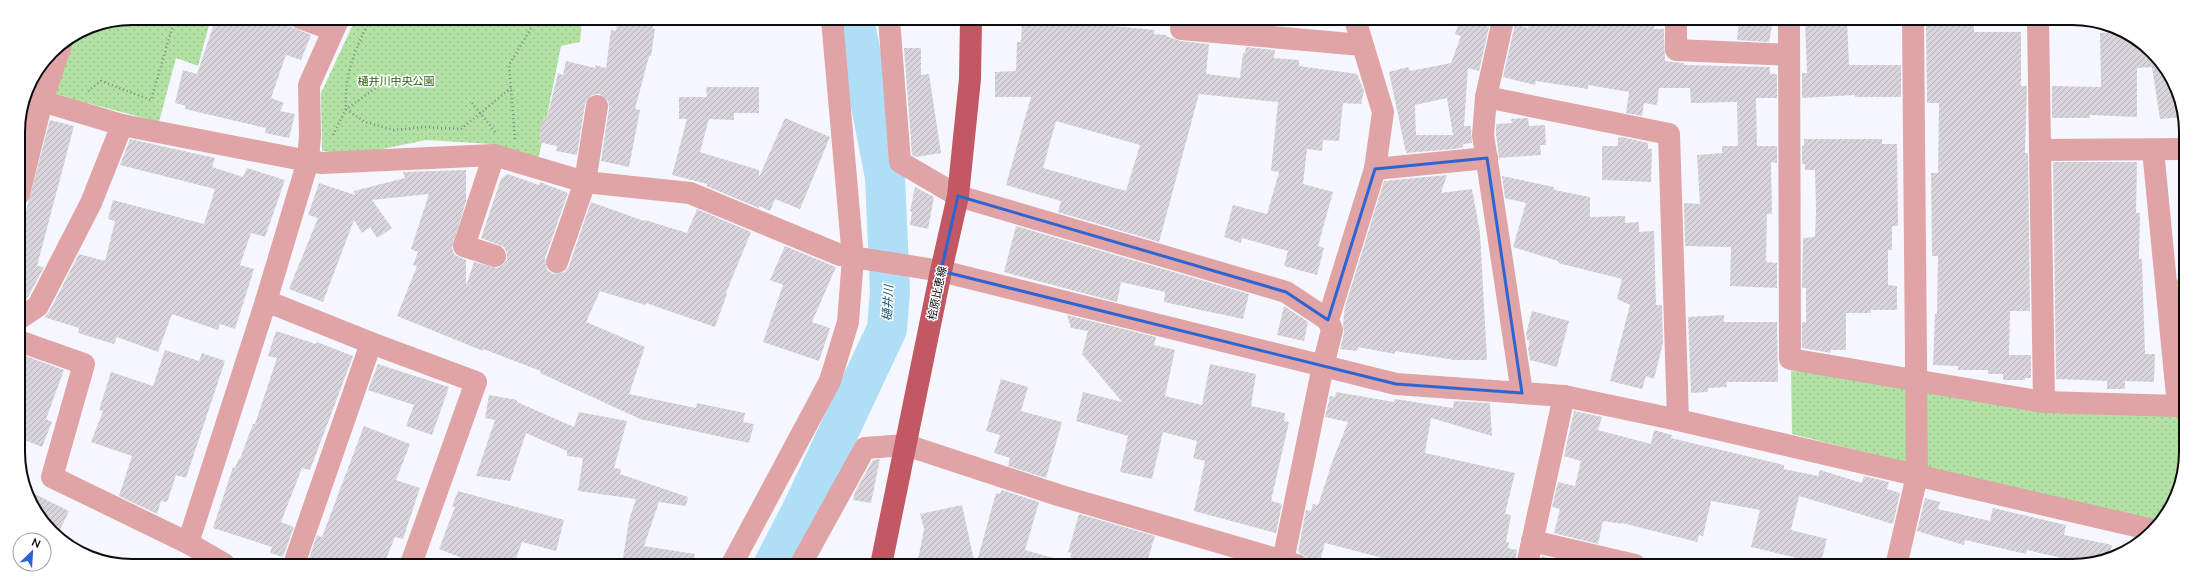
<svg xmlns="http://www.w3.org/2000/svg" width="2204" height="584" font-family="Mulish,'Noto Sans JP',sans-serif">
<defs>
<pattern id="park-dots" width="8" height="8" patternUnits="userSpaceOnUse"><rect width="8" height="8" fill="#b2e2a3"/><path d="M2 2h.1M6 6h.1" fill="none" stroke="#98c18b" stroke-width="1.8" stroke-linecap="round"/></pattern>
<pattern id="building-hatch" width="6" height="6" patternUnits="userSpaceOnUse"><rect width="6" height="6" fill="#d7d4db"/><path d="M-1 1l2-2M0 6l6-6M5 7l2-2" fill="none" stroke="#b7b5bb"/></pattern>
</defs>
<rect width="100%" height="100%" fill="#f6f7fe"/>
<!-- park -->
<g fill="url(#park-dots)">
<polygon points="132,18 211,18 198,66 176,58 159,122 76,100 45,90 61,45 88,27"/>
<polygon points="356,18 582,19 580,42 561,46 538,161 492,144 426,140 354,155 322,151 321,93"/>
<polygon points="2184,279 2184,394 2171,280"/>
<path d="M1791,371l44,2 349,41c0,46 5,73 -26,111l-366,-91z"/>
</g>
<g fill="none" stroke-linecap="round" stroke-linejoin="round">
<!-- river -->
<g stroke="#afdef7" stroke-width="40">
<polyline points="18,136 40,68"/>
<polyline points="774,564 802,510 887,329 890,291 885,177 854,19"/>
</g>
</g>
<!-- building -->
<g fill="url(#building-hatch)" fill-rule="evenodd">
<polygon points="216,18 271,18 311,35 301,60 286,55 271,98 284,103 280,111 295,114 289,138 265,133 266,128 185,109 186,106 175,103 183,70 197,74"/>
<polygon points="628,19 653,19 653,29 655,29 651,56 649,56 635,109 640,110 629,167 601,161 609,108 608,101 599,94 592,95 585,104 577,155 556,151 557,146 538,142 543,117 547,118 558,73 563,75 566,61 595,68 595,65 606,68 611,30 616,31 617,24 628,25"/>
<path d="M1022,19h91v7l42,4 -1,4 12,1v1l14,5 29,3 -3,30 34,4 3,-25h2l1,-6 29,3 -1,8 25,2v6l58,8 7,17 -3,13 -18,-1 -4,38 -16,-1 -1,11 -15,-2 -4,35 30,8 -15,54 6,2 -7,27 -33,-9 4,-15 -46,-13 -1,5 -17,-6 9,-32 34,9 12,-42 -8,-1 7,-69 -79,-8 -40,148 -101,-30 3,-11 -55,-16 25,-88h-36v-25l21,-1 1,-29h4zM1056,121l84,24 -14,46 -83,-23z"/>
<polygon points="1249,19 1278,19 1278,25 1249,22"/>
<path d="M1460,20h6l23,7 -10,44 -11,-3 -4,58h7l1,17 -9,1v3l-8,2 -49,4 -17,-81 19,-5 2,4 41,-8 10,-27 -6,-2zM1447,98l6,37h-37l-1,-30z"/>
<polygon points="1531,20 1615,20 1615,25 1654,24 1654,29 1664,29 1665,61 1684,63 1684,65 1770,67 1770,74 1777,74 1777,98 1756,98 1757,146 1777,146 1777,163 1771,162 1772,214 1767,214 1766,260 1767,262 1777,263 1777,288 1730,286 1731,247 1685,246 1684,203 1700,204 1697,155 1722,153 1722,146 1738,146 1737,102 1691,103 1690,88 1659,88 1657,105 1644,103 1642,116 1626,113 1629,92 1588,85 1588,89 1536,81 1535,85 1503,77 1515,24 1528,28"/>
<polygon points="1739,20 1773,20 1769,42 1737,40"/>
<polygon points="1847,20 1849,65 1901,65 1901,97 1855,97 1855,95 1802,98 1802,73 1807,73 1805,21"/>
<polygon points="1974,22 1974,32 2021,32 2021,86 2027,86 2025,153 2028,153 2030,311 2010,311 2009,355 2031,355 2031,378 2025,378 2025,380 2003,380 2003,374 1988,374 1988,370 1958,370 1958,366 1933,365 1935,314 1937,314 1938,256 1932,256 1931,173 1938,173 1939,103 1927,103 1926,23"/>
<polygon points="2117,32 2153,52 2184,110 2184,117 2160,119 2152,67 2137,68 2137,117 2090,115 2090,118 2052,118 2052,86 2101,87 2100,33"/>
<polygon points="904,48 921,48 921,75 929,74 941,153 916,157 912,155"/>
<polygon points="706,87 759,87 759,113 734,113 734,120 709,119 700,152 759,170 759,177 785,118 830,137 800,209 775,199 770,211 759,206 759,208 706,186 707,184 672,175 687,119 679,119 679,97 707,97"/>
<polygon points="1528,118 1529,126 1545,125 1546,145 1540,145 1541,155 1499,158 1496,135 1496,124 1512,123 1511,119"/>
<polygon points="50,120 74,126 37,266 44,267 28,297 19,304 19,237"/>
<polygon points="1622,137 1648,143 1648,149 1652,149 1651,182 1602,180 1602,146 1618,146 1618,138"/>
<polygon points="130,139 215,158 212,167 243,177 247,168 285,180 265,237 251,233 240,265 254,269 235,329 220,324 218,330 172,314 158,352 117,337 114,344 78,333 79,328 44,317 49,312 79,254 105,261 115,221 108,219 113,200 204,224 215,189 120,165"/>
<polygon points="1804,139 1882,139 1882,144 1897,144 1898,226 1892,226 1892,250 1888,250 1888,285 1897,286 1897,310 1871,310 1871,313 1846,313 1846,350 1831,350 1831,353 1802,348 1802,322 1806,322 1806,288 1802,288 1803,238 1815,237 1816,212 1815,170 1805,170 1805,164 1802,164 1802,146 1804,146"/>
<polygon points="2053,162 2137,162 2136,213 2140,213 2139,259 2142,259 2145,354 2155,354 2154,382 2125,381 2125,389 2107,389 2107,381 2056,379"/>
<polygon points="466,170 466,201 452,248 455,255 466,260 466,286 474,262 497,268 503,265 507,260 507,253 504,247 481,238 501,179 507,174 539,185 540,182 568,193 545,258 547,270 553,274 565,272 569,266 591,202 644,221 645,220 687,233 697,209 751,232 726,293 727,294 715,327 646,303 645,305 600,291 586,322 645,347 629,394 696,408 697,403 745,413 743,422 754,424 749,443 640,419 540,373 541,371 483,349 483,351 397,316 417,266 413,265 418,252 411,249 429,194 372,200 392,228 377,238 370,227 362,233 354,220 323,302 289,289 318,218 308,215 319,183 355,195 354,191 405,178 403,172"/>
<polygon points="1447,175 1441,193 1472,189 1480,233 1487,360 1455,360 1395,351 1395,354 1358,347 1357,351 1340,349 1344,333 1343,323 1345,307 1384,181"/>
<polygon points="1502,176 1554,187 1554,190 1590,197 1590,217 1625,216 1625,223 1639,222 1639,232 1654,231 1656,305 1662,305 1663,343 1654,379 1646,376 1642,389 1610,381 1630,305 1617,299 1622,279 1558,263 1558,261 1513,247 1526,203 1505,198"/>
<polygon points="915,187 934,197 928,229 910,225 912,212 910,211"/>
<polygon points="1016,226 1249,294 1243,319 1164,302 1165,292 1121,282 1117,302 1004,272"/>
<polygon points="785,246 836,267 812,322 830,328 819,361 763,342 783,285 770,280"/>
<polygon points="1284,306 1308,322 1304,341 1277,335"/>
<polygon points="1532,311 1569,321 1557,367 1530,360 1528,348 1530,341 1527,340 1526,334"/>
<polygon points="1067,315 1156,337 1154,345 1175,350 1165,396 1202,405 1210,364 1256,374 1251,406 1285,413 1284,421 1289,422 1271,501 1282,504 1276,533 1194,511 1205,461 1193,458 1197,441 1163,432 1152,479 1120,472 1128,436 1076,421 1083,392 1122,402 1082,354 1088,331 1071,328"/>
<polygon points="1724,315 1724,322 1777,322 1778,382 1726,382 1727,387 1708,388 1708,392 1691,393 1688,317"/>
<polygon points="276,331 316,344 317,342 353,356 310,470 302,468 281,522 294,527 283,557 270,553 272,547 213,528 233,467 235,468 239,458 240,459 253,424 255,424 277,358 268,356"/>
<polygon points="165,350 199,361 202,353 225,361 186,478 176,475 167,502 161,501 157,514 119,496 132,456 91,442 103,411 99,410 111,372 153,386"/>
<polygon points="20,354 64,370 46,419 52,422 42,447 27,441 20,441"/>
<polygon points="378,364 449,387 432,435 406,426 414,405 368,390"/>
<polygon points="1001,379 1028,387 1021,411 1062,422 1046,478 1008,466 1010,458 994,453 1000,435 986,431"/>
<polygon points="1336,392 1394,402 1395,399 1453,408 1454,401 1490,403 1492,436 1431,418 1425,453 1515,473 1505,514 1511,515 1506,542 1509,542 1508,548 1517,550 1515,565 1393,565 1394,561 1325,543 1319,565 1309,565 1306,557 1298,552 1306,510 1311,511 1313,504 1318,505 1333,460 1348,422 1325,417 1330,396 1335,397"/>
<polygon points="489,395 517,400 517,402 574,427 579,412 627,421 614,468 621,469 620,474 688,497 686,506 659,502 644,546 695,554 694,564 622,564 629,520 636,499 578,491 583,458 567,456 567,451 526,433 510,481 476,476 495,420 485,418"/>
<polygon points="1574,411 1602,417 1598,430 1651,444 1654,430 1672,435 1671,438 1784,465 1784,469 1818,476 1820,470 1862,483 1864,476 1889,482 1887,489 1900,493 1893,524 1799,496 1791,530 1827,539 1820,566 1800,565 1801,559 1751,547 1760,510 1711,501 1703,536 1699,535 1697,542 1622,523 1622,524 1603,521 1598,544 1554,533 1560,509 1552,507 1558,482 1575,486 1581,461 1564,456"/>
<polygon points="364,426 410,444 396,480 420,488 403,539 395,537 384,564 307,564 317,535 322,537"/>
<polygon points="880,459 871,503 853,500 855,492 873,460"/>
<polygon points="1002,490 1039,502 1025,550 1057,559 1057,565 976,565 996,493 1000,494"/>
<polygon points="29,491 69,511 57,536 52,533"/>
<polygon points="458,491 564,520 556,551 522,542 514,564 477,564 439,549 455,507 452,506"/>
<polygon points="1925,498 1940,502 1938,509 1990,521 1993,508 2066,525 2064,535 2112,545 2109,559 2079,566 2065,566 2066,559 2027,550 2026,554 1965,540 1964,545 1917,531"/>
<polygon points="962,505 975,565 917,565 924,529 920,514"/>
<polygon points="1079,514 1155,536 1146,565 1073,565 1075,559 1070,557 1072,553 1068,552"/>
<polygon points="1542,556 1572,563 1572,565 1540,565"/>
</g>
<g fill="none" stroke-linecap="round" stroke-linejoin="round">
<!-- path -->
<g stroke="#86878c" stroke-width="2.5" stroke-dasharray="1 3" stroke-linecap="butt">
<path d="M371,18c-16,31 -27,56 -25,91l19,13 29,8 30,-3 37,2 50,-41"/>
<polyline points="88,91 101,81 151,100 175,18"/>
<polyline points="472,103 496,133"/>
<polyline points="333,135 346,109 379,86 395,78"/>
<polyline points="515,139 509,65 537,18"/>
</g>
<!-- minor -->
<g stroke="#e0a3a6" stroke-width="22">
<polyline points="300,18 333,30"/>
<polyline points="889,19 900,162 958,196 1286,292 1328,320"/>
<polyline points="1182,19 1181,29 1362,45"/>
<polyline points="1503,20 1486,97 1483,135 1522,393"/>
<polyline points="1676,20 1676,50 1789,55"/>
<polyline points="1789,20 1790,359 2044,402 2178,406 2184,409"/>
<polyline points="2038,20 2044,402"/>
<polyline points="25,96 122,125 308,161 322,163 494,155 585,182 690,193 840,255 941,271 1396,384 1564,396"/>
<polyline points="1486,97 1669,134 1678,420 1564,396 1527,565"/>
<polyline points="2040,150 2184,149"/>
<polyline points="2153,150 2178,406"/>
<polyline points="494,155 464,246 495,256"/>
<polyline points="1375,169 1487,158"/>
<polyline points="19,194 42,101 61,45"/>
<polyline points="557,262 585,182 597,106"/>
<polyline points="19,319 38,306 91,203 122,125"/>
<polyline points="19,341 84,364 52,477 188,543"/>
<polyline points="371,343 476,382 411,564"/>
<polyline points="1678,420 2153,530"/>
<polyline points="1532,541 1635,565"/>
<polyline points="1283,561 1323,366 1332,330 1328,320 1375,169 1383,112 1355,19"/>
<polyline points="224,564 188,543 266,301"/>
<polyline points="294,564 371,343 266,301 308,161 310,135 309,85 339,18"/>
<polyline points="732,564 830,381 848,322 853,258 832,19"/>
<polyline points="801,564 865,448 906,445 1058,495 1297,565"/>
<polyline points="1896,566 1917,476 1913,20"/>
</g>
<!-- major -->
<polyline stroke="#c25864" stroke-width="22" points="881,565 941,271 958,196 970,79 971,19"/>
</g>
<!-- marked area -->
<path fill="none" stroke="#2c65d3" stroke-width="3" stroke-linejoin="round" d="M1487,158l35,235 -126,-9 -455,-113 17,-75 328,96 42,28 47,-151z"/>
<g text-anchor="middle" stroke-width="3" stroke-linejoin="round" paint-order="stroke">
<!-- park labels -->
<g font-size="11" fill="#235e04" stroke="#fff">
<text x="396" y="85">樋井川中央公園</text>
</g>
<!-- street labels -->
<g font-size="11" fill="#0b0c0e" stroke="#fff">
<text transform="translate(937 293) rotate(-78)" y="4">桧原比恵線</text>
</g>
<!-- water labels -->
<g font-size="12" font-style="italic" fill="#145772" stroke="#fff">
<text transform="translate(888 303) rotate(-87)" y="4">樋井川</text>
</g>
</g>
<!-- crop -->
<path d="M0 0H2204V584H0ZM132 25H2072A107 107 0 0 1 2179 132V452A107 107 0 0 1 2072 559H132A107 107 0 0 1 25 452V132A107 107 0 0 1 132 25Z" fill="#fff" fill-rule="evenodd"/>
<path fill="none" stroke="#0b0c0e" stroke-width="2" d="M132 25H2072A107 107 0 0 1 2179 132V452A107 107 0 0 1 2072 559H132A107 107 0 0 1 25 452V132A107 107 0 0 1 132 25Z"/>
<!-- north arrow -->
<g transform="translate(32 552) rotate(25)"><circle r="19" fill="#ffffff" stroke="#9d9e9f"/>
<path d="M0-3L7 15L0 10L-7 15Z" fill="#2c65d3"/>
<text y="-6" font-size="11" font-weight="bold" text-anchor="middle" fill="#0b0c0e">N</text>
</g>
</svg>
